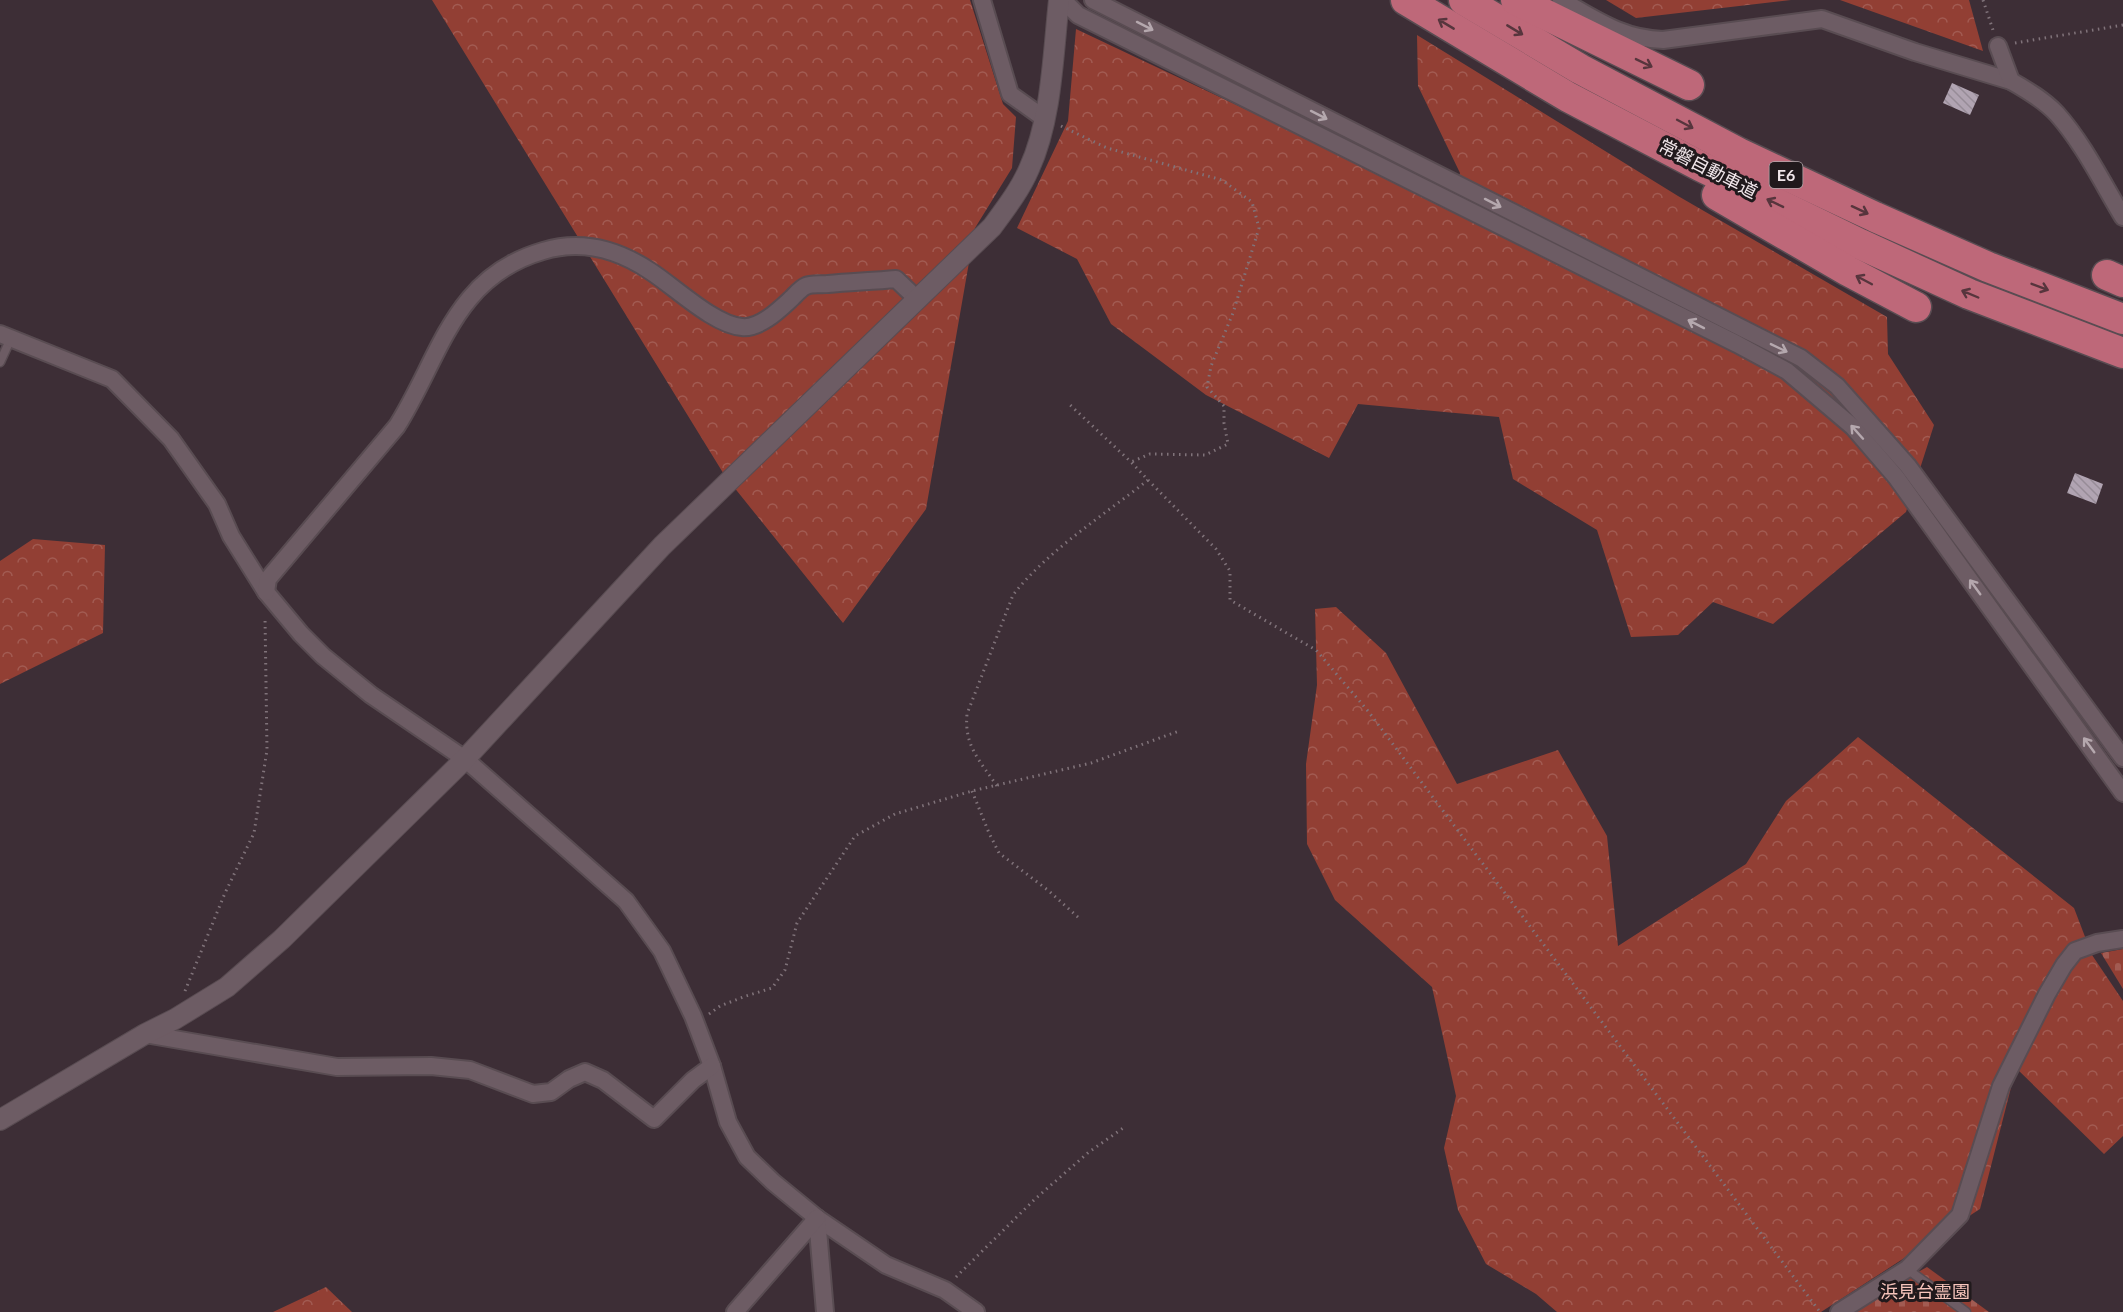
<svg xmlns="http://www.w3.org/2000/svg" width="2123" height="1312" font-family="Lato,'Noto Sans JP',sans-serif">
<defs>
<pattern id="forest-crowns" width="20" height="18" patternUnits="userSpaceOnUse" patternTransform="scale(1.5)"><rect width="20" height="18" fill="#923f34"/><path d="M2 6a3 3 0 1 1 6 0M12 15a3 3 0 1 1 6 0" fill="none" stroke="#a25b52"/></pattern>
<pattern id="cemetery-stones" width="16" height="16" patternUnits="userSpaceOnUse" patternTransform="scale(1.5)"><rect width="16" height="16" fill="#923f34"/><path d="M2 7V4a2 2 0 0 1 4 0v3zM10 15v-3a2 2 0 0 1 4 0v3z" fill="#a25b52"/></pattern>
<pattern id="building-back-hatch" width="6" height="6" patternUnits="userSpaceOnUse" patternTransform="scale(1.5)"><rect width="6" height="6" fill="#b1a4b2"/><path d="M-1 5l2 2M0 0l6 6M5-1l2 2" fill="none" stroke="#978c97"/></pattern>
</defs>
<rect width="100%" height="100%" fill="#3d2e36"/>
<!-- forest -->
<g fill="url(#forest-crowns)">
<polygon points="432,0 970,0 1003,104 1016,117 1012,168 975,228 926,509 843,623 725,476"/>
<polygon points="1606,0 1791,0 1636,18"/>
<polygon points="1840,0 1969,0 1983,51"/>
<polygon points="1076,29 1450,206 1460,173 1418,86 1417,35 1678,196 1887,317 1888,354 1934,425 1906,512 1773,624 1713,602 1678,635 1631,637 1597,530 1513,479 1499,417 1358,404 1329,458 1206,395 1111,324 1077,259 1017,228 1068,121"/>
<polygon points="33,539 105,545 103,633 0,684 0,561"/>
<polygon points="1336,607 1386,653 1457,784 1558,750 1607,836 1618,946 1746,864 1786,801 1858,737 2074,908 2092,955 2123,1001 2123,1136 2104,1154 2016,1068 1980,1209 1821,1312 1557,1312 1536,1294 1486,1264 1458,1210 1444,1148 1456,1096 1432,987 1335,900 1307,844 1306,764 1317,685 1315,609"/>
<polygon points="326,1287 352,1312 273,1312"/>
</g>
<!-- cemetery -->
<g fill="url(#cemetery-stones)">
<polygon points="2123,949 2123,989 2101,953"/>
<polygon points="1927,1267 1989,1312 1847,1312"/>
</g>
<!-- building -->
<g fill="url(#building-back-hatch)">
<polygon points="1952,83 1979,95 1970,115 1943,103"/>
<polygon points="2075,473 2103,484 2096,504 2067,493"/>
</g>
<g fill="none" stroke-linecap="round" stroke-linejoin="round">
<defs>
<g id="service">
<polyline points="0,362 11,338"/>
<polyline points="1907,1269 1966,1312"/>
</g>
<g id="minor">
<polyline points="982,0 1010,94 1045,119"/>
<polyline points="1063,0 1078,15 1737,344 1787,371 1853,427 1896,477 2123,793"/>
<polyline points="1093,0 1801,358 1837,386 1908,466 2123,758"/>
<path d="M1561,0c34,19 61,39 102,40l159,-21 93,33 96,29"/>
<path d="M1998,46l13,35c16,9 33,19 46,33 26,29 46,70 66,103"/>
<polyline points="0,334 112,379 171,439 217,504 231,536 266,592 301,634 323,656 371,695 465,759 626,901 662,951 693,1016 712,1066 728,1122 747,1157 773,1182 817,1218 886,1265 945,1290 976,1312"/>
<path d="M266,592l2,-13 129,-153c44,-70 56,-149 146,-175 39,-12 74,-2 107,20 25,16 64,54 92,56 18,2 38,-18 50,-29 4,-4 9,-10 14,-12 6,-3 16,-1 22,-2 23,-2 46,-3 68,-5l20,19"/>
<polyline points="145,1034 337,1067 431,1066 470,1070 533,1094 551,1092 569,1079 585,1072 603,1080 654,1119 693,1080 712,1066"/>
<polyline points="817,1218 825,1312"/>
<polyline points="735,1312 817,1218"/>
<polyline points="1839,1312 1907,1269 1960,1215 2001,1086 2047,994 2064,965 2075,951 2097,943 2123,939"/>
</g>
<path id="tertiary" d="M0,1120l145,-86 30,-15 52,-32 55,-48 183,-180 197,-213 330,-319c14,-19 28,-37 37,-58 23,-50 24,-115 30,-169"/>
<g id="motorway">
<polyline points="1406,0 1568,97 1700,166 1860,244 1969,294 2123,353"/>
<polyline points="1464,0 1580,69 1739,153 1875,217 1988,267 2123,319"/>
<polyline points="1516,0 1689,85"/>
<polyline points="1717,195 1848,271 1916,307"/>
<polyline points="2107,275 2123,282"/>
</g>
</defs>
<!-- service casing -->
<use href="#service" stroke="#594c52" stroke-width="11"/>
<!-- minor casing -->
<use href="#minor" stroke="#594c52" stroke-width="20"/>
<!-- tertiary casing -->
<use href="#tertiary" stroke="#594c52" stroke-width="22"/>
<!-- motorway casing -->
<use href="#motorway" stroke="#594c52" stroke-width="33"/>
<!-- path -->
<g stroke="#80737a" stroke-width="3" stroke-dasharray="1.5 4.5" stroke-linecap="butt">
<polyline points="1983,0 1993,30"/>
<polyline points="2015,43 2123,25"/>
<polyline points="1061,126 1107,148 1222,180 1252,202 1259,228 1233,313 1211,366 1207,387 1224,406 1224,423 1228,444 1205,455 1150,454 1131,462"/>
<polyline points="1148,480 1216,549 1230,571 1230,600 1316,650 1368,711 1820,1312"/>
<path d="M997,786c-17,-25 -33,-40 -30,-72l46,-119c34,-44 91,-80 135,-115l-17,-18 -63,-59"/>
<polyline points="972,791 989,833 999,853 1049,891 1080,919"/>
<polyline points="185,991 225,893 254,833 267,750 265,617"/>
<polyline points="709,1014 720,1006 746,996 772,988 785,970 797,923 855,836 895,814 972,791 1091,763 1179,731"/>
<polyline points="956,1277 1035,1199 1089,1152 1126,1126"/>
</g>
<!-- service -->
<use href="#service" stroke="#6d5c64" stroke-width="8"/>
<!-- minor -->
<use href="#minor" stroke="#6d5c64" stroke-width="16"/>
<!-- tertiary -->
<use href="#tertiary" stroke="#6d5c64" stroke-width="20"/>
<!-- motorway -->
<use href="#motorway" stroke="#be6879" stroke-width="30"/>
</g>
<!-- one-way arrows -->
<defs><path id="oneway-shaft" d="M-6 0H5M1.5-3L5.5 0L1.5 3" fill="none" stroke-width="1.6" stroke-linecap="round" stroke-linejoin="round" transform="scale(1.5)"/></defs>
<g stroke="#57353d">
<use href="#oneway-shaft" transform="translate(1446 24) rotate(-149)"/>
<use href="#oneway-shaft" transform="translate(1515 30) rotate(31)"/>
<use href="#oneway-shaft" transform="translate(1644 63) rotate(26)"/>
<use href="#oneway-shaft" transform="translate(1685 124) rotate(28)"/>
<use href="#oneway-shaft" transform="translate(1775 203) rotate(-154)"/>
<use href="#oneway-shaft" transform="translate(1860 210) rotate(25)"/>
<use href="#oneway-shaft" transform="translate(1864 280) rotate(-152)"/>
<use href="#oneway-shaft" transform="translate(2040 287) rotate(21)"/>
<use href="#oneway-shaft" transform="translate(1970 294) rotate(-157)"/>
</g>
<g stroke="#b5a8ae">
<use href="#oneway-shaft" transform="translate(1145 26) rotate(27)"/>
<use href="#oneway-shaft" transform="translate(1319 115) rotate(27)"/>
<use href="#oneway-shaft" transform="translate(1493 203) rotate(27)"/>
<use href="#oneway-shaft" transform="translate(1696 324) rotate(-153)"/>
<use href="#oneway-shaft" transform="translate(1779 348) rotate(26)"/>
<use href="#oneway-shaft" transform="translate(1857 432) rotate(-132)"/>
<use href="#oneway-shaft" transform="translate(1975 587) rotate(-126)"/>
<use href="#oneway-shaft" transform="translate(2089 745) rotate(-126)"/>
</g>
<g text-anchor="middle" stroke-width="6" stroke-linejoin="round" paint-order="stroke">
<!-- shield labels -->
<rect fill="#20191c" stroke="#b2a8ac" stroke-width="1.5" x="1769.5" y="162" width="33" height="26" rx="4.5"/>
<g font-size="16" font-weight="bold" fill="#f0e6ea">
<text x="1786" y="181">E6</text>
</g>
<!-- street labels -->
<g font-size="18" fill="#f0e6ea" stroke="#20191c">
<text transform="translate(1708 169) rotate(27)" y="6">常磐自動車道</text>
</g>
<!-- park labels -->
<g font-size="18" fill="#f7c5bc" stroke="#20191c">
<text x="1925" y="1298">浜見台霊園</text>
</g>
</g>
</svg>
